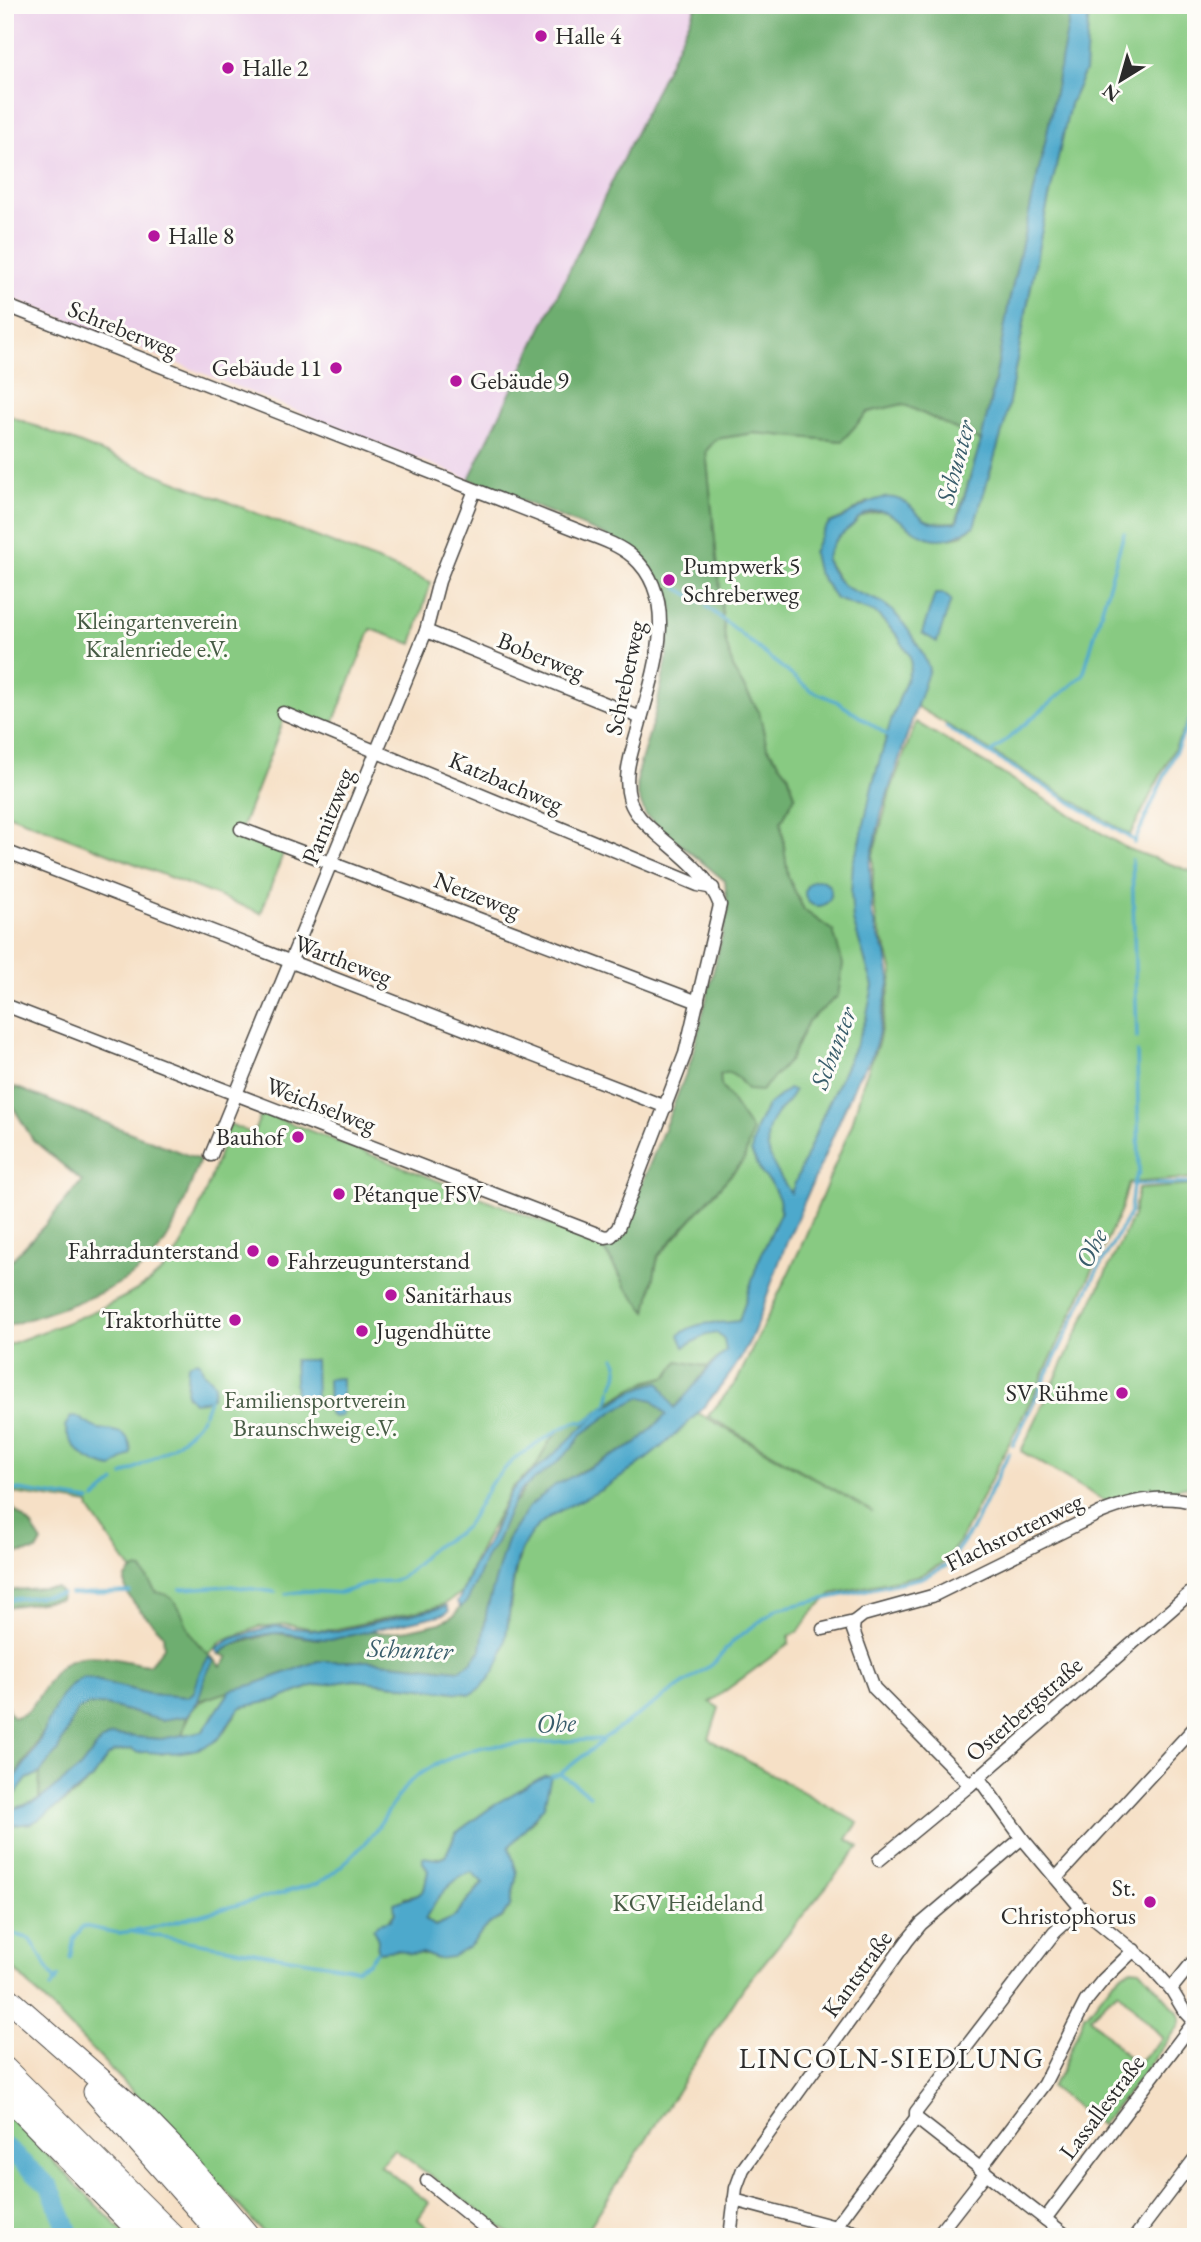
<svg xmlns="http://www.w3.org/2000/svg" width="1201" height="2242" font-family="'EB Garamond',serif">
<rect width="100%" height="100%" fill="#fdfcf7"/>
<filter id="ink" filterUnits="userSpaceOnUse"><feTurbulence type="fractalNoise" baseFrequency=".0143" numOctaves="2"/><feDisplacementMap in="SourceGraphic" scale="14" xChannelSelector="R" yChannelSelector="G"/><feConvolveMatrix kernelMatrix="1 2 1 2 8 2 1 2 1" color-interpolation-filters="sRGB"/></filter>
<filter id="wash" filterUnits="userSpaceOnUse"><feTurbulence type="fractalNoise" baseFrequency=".00686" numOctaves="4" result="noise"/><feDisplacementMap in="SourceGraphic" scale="28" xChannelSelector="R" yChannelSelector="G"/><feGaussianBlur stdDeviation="1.57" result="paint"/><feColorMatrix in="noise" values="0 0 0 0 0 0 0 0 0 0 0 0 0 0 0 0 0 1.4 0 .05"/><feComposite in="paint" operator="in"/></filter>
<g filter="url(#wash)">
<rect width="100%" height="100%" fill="#f6e0c6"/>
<!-- built -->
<polygon fill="#ecd1ea" points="5,5 697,5 469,479 5,295"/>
<!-- green -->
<g fill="#88ca82" stroke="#5a7a56" stroke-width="2" fill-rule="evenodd">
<polygon points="1089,5 1196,5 1196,706 1130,835 916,706 928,669 882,603 857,595 842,586 826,560 830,545 843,531 853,525 860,517 871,513 883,511 899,517 908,526 950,538 960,536 974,526 1005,422 1041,234 1070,104 1085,71"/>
<path d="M903,404l78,37 -25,81 -25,1 -9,-4 -16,-15 -28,-4 -13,3 -19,13 -17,7 -12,48 19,28 40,14 21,22 13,21 1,11 -20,54 -19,66 -12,56 -7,19 14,100 6,24 -7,33 -11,28 -31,66 -33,81 -33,68 -19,59 -12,29 -19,17 -30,-6 -10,15 -20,5 -58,37 -78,70 -37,70 -13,34 -17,12 -13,4 -100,22h-14l-30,-6 -29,3 -37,14 -14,15 -57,-57 -61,-89 -1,-6 -84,-12v-146c43,-17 134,-46 162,-80 28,-32 47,-101 63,-142l23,10 9,-22 338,132c15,23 27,48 47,67l11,-54 86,-97 7,-29 -30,-46 -1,-10 8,-3 10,6 10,12 42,-30 18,-39 30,-25 -5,-65 -29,-21 -16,-33 -7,-55 14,-26 -7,-22 -21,-27 -8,-35 -25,-41 -9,-32 -19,-188 10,-12 38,-6 87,8 27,-29z"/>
<polygon points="5,414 431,582 412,644 371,629 332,726 288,709 239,835 284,851 261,913 5,813"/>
<path d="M916,722l212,127 68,24v305l-67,5 -8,27 -84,178 -77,153 -18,23 -21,11 -89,19 -19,17 -13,19 -11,7v7l-79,58 9,6 -10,31 149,84 -11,16 12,8 -115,140 -161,250h-69l-120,-88 -14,16 49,38 -11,16 20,18h-171l-87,-97 -175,-180v-134l27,-3 37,-24 24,-21 14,-21 7,-5 18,-3 6,3 11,-2 13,4 64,-24 12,-20 4,-3 34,-7 37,-14 42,-6 116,14c51,-28 29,-107 56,-155 17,-28 54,-36 79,-52 33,-22 63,-46 92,-74l175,99 -165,-96 29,-35 63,-132 52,-125 11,-41 15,-39 15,-71 -5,-20 -11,-27 -4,-28v-43l17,-63zM544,1776l-9,43 -12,10 -14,18 8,26 -7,33 -8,12 -13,6 -20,23 -32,12c-17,-7 -41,-11 -59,-7 0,-22 15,-36 26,-54l14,-3 6,-5 4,-19 -5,-9 23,-7 10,-22 41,-30z"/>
<polygon points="1196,1185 1196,1485 1105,1501 1021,1451 1133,1216 1138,1189"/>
<path d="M231,1690l-28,41 -21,5c8,-34 17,-35 49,-46z"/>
<polygon points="40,1773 39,1800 5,1812 5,1786 14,1777 9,1789 15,1795 27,1779"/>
<path d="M472,1872l11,10 -30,36 -18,8 -10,-8c12,-19 24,-39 47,-46z"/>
<path d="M1131,1968l9,1 38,43 3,7 -3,8 -35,47 -42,51 -50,-38 10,-15 24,-58h2l26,-33zM1118,1991l45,47 -28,27 -45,-48z"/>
<polygon points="5,2112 128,2237 5,2237"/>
</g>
<!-- forest -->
<g fill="#6eae70" stroke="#4c6c4e" stroke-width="2">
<polygon points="697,5 1072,5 1047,134 1009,302 995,381 981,441 903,404 868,412 842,441 754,433 716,439 706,451 725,639 734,671 759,712 767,747 788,774 795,796 781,822 788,877 804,910 833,931 843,964 838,996 808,1021 790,1060 761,1091 748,1090 738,1078 728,1072 720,1075 721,1085 752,1131 744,1160 658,1256 647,1312 625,1286 617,1269 600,1244 612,1247 621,1236 691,1061 728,912 725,881 646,816 637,793 638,770 654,718 666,664 672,605 666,591 636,552 604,535 469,479"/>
<path d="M15,1087l185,73c-12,30 -22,66 -42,92 -33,41 -105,58 -153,75v-60l40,-42 37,-44 -49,-41 -23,-38z"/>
<path d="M678,1361l30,6 -20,27 -52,50 -59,29 -48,34 -22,33 -20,69 -6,41 -9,12 -12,8 -91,-9h-51l-66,24 -54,16 -10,-4 -39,-3 -53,-14 -29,9c-20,34 -35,68 -62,97v-90l4,16 4,5c26,0 30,-47 60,-58 23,-8 53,4 76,6l15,-18 -1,-13c-10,-12 -45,-40 -37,-56 2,-3 5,-6 8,-9l8,1 14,22c26,3 25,27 37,45 7,11 19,20 28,29l7,-9 -9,-3 14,-9 41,-12 43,6h17l36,-8 16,2 23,-3 31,-7 16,-9 25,-47 17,-53 20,-14 31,-58 11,-13 15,-7 10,-1 23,-18 30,-18 30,-9z"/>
<polygon points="5,1491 15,1511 30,1524 42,1542 37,1551 5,1555 5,1539 14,1534 5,1520"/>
<polygon points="39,1588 57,1588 62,1594 60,1599 5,1607 5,1591"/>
<polygon points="88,1705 106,1705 161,1720 187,1716 182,1736 161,1739 111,1735 100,1742 80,1768 39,1800 40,1773 58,1750 77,1710"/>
</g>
<!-- water -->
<g fill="#4ea9cc" stroke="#3c6a7c" stroke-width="2" fill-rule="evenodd">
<path d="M1072,5h17l-4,66 -15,33 -29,130 -36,188 -31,104c-14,9 -30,17 -47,11 -22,-7 -41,-41 -68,-19 -3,2 -4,6 -7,8 -14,11 -21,16 -26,34 16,34 25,28 54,42 20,10 42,47 49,67l-47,142 -12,52 2,52 5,18 9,20 4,26 -14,65 -6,16 -13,19c-22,54 -46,107 -69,160 -12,30 -22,60 -33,90 -13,32 -36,62 -60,87 -27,27 -58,52 -91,72 -24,15 -57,23 -75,48 -33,47 -3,127 -58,158l-116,-14 -42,6 -37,14 -34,7c-11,7 -14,22 -23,31 -14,12 -36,15 -54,15 -11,1 -15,-3 -27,0l-6,-4 -18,3 -7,5 -14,21 -47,37 -14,8 -27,3v-14l34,-12 41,-32 20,-26 11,-7 50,4 42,-8 28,-41 21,-5 66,-24h51l90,9 13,-8 9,-12 6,-41 20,-69 22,-33 26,-22 81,-41 30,-29 -13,-15 -12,-3 -24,12 -36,26 -8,12 -19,18 -33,25 -12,21 -14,34 -8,10 -19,45 -7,7 -4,-5c7,-10 9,-18 13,-29 5,-14 15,-25 22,-38 7,-14 11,-30 20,-44 8,-11 23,-20 33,-29 33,-29 67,-70 114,-80l15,26c20,-19 31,-39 52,-57l-2,-11 -7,-7 -11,2 -22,12 -5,-12c20,-16 36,-10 60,-14l19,-59 23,-51 -2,-12 -8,-16 -9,-9 -11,-22 5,-24 11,-22 21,-17 6,2c-3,10 -11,14 -17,22 -22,28 -3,56 14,80l33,-80 31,-66 11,-28 7,-33 -20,-65 -2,-28 2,-31 7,-19 12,-56 19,-66 20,-54 -1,-11 -13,-21 -21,-22 -40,-14 -19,-28 -4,-18c4,-9 8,-22 16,-29 3,-3 10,-4 15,-7 13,-7 33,-23 50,-19 28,6 18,31 63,24l24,-81 14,-60 14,-79 38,-168z"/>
<polygon points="935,594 944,594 951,600 937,642 922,633"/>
<circle cx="818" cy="893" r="13"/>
<polygon points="294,1360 315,1360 316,1400 296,1400"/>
<polygon points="196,1361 200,1363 204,1373 215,1384 212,1397 203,1401 193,1402 186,1394 188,1364"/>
<polygon points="342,1378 342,1413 341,1416 333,1417 329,1413 328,1379"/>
<path d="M75,1416c8,3 16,12 25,13 18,3 31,1 31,25l-19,14c-22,-4 -42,-18 -47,-42l6,-9z"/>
<path d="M447,1606l2,5 -5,3 -110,25c-17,1 -34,-4 -51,-6 -20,-1 -48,8 -64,21l-3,-5 15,-10 43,-13 59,6z"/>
<path d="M209,1657l5,4 -8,13 -8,27 -11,15 -26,4 -55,-15h-18l-11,5 -19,40 -18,23 -13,6 -12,16 -6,-5c6,-16 18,-27 27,-42 13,-23 21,-61 48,-71l65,17 39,3 6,-5 6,-21z"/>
<path d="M544,1776h7l-7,30 -35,41 8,26 -7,33 -9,12 -12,6 -20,23 -17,10 -15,2 -15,-6 -12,1 -12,-4 -21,2 1,-12 -5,-12 6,-5 12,-3 4,-7 -1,-10 24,-8 6,-5 4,-19 -5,-9v-5l14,2 9,-4 10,-22 41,-30zM472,1872l11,11 -30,35 -18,8 -10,-7c11,-20 25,-40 47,-47z"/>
</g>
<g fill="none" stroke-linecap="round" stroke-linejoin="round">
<!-- stream -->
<g stroke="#4ea9cc" stroke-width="3.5">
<polyline points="677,588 700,601"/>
<polyline points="706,606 810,690 836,701 889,736"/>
<polyline points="946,727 1135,841"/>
<polyline points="991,753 1083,675 1124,533"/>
<polyline points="1134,843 1196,707"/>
<polyline points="1132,860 1137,1038"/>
<polyline points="1133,1185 1196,1183"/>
<path d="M613,1386c5,-11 7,-16 2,-28"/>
<polyline points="204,1413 209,1399"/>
<polyline points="1013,1445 1096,1273 1130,1213 1133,1185 1139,1172 1137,1052"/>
<path d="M123,1475c31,-18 57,-27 79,-58"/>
<polyline points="5,1488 90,1501"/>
<polyline points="95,1499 115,1482"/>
<polyline points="180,1589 230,1586 275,1592"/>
<polyline points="70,1594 130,1592"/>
<polyline points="286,1594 306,1591 340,1593 374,1582 392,1581 401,1578 418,1563 428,1551 459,1532 467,1525 492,1482 515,1458 560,1429 575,1422 585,1422 603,1409 608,1403 611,1390"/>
<polyline points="5,1600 62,1594"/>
<polyline points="561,1774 590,1795"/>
<polyline points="551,1776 560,1774 602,1741"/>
<polyline points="5,1932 28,1938 33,1943 56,1982"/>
<polyline points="133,1932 356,1969 368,1963 377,1952"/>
<path d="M70,1958l4,-19 9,-13 35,7 30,-4 170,-46c17,-9 44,-36 56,-51 13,-17 23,-38 39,-53 15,-13 54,-29 74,-33l116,-7 112,-77 18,-21 44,-32 145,-31 24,-12 25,-35 38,-78"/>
<polyline points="51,1988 58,1977"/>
</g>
<!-- river -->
<polyline stroke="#4ea9cc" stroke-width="19" points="5,2147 50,2187 71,2237"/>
</g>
</g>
<g filter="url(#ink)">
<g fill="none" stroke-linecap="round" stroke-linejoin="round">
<defs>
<g id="street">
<path d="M5,305l575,226c18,7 38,13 53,26 50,44 18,123 4,176 -7,24 -14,44 -7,68 5,14 16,23 27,33 24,21 51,40 63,71l-35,149 -67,174 -7,8 -6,1 -600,-232"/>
<polyline points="426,631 641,718"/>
<polyline points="283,713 698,885 713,888"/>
<polyline points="241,829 698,1002"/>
<polyline points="5,851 666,1107"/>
<polyline points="211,1155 426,631 439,581 475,490"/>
<polyline points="823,1629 854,1622"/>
<polyline points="978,1777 1022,1838 1081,1908 1147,1962 1171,1989 1183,2009 1196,2023"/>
<path d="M970,1785l-96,-97 -21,-58 1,-8 9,-7 69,-19 168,-83c31,-13 63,-20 96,-10"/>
<polyline points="879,1860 970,1785 1196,1588"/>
<polyline points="1056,1878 1196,1726"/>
<polyline points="1171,1989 1196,1958"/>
<polyline points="916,2118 1068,2237"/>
<polyline points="980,2169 1044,2084 1086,2001 1103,1980 1134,1950"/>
<polyline points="427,2181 496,2237"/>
<polyline points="734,2200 873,2237"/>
<polyline points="1045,2219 1194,2022"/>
<polyline points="836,2226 916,2118 916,2112 1054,1933 1081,1908"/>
<polyline points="730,2237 736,2188 743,2169 907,1941 921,1924 1022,1838"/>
<polyline points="936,2237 986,2173"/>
<polyline points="1135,2237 1196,2157"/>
</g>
<g id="highway">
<polyline points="5,1996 144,2118 174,2149 249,2237"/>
<polyline points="5,2069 174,2237"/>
<polyline points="95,2092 223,2237"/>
<polyline points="5,2094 145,2237"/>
</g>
</defs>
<!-- street casing -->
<use href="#street" stroke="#494642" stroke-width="15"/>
<!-- highway casing -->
<use href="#highway" stroke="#494642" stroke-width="25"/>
<!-- street -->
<use href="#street" stroke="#fff" stroke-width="12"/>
<!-- highway -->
<use href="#highway" stroke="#fff" stroke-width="23"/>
</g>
</g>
<!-- markers -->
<g fill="#b5179e" stroke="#fdfcf7" stroke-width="2.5">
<circle cx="541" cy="36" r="7"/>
<circle cx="228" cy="68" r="7"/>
<circle cx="154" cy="236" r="7"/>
<circle cx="336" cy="368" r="7"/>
<circle cx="456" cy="381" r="7"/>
<circle cx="669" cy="580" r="7"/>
<circle cx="298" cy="1137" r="7"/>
<circle cx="339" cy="1194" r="7"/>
<circle cx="253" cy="1251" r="7"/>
<circle cx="273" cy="1261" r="7"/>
<circle cx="391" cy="1295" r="7"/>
<circle cx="235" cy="1320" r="7"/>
<circle cx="362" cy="1331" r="7"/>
<circle cx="1122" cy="1393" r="7"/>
<circle cx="1150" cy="1902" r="7"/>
</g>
<g text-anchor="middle" stroke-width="6" stroke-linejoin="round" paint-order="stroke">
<!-- poi labels -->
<g font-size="24" fill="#2b2b2b" stroke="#fdfcf7" text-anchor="start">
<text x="555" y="44">Halle 4</text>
<text x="242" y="76">Halle 2</text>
<text x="168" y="244">Halle 8</text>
<text x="322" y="376" text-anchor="end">Gebäude 11</text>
<text x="470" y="389">Gebäude 9</text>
<text x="683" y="574">Pumpwerk 5<tspan x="683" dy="28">Schreberweg</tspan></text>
<text x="284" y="1145" text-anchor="end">Bauhof</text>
<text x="353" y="1202">Pétanque FSV</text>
<text x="239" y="1259" text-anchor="end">Fahrradunterstand</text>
<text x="287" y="1269">Fahrzeugunterstand</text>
<text x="405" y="1303">Sanitärhaus</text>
<text x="221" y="1328" text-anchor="end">Traktorhütte</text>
<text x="376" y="1339">Jugendhütte</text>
<text x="1108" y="1401" text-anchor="end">SV Rühme</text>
<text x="1136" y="1896" text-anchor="end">St.<tspan x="1136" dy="28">Christophorus</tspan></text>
</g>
<!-- street labels -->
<g font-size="24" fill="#2b2b2b" stroke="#fdfcf7">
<text transform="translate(123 329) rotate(22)" y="8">Schreberweg</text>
<text transform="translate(541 656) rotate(22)" y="8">Boberweg</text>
<text transform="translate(625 678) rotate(-78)" y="8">Schreberweg</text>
<text transform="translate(506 782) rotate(23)" y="8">Katzbachweg</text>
<text transform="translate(328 816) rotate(-68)" y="8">Parnitzweg</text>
<text transform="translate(477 895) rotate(21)" y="8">Netzeweg</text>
<text transform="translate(343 960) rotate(21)" y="8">Wartheweg</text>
<text transform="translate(321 1105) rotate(21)" y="8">Weichselweg</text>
<text transform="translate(1014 1532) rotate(-26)" y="8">Flachsrottenweg</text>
<text transform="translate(1024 1709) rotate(-41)" y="8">Osterbergstraße</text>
<text transform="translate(857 1974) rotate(-54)" y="8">Kantstraße</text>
<text transform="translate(1102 2107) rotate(-53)" y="8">Lassallestraße</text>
</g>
<!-- park labels -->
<g font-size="24" fill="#475b45" stroke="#fdfcf7">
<text x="157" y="629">Kleingartenverein<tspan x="157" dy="28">Kralenriede e.V.</tspan></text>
<text x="315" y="1408">Familiensportverein<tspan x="315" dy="28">Braunschweig e.V.</tspan></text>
<text x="688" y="1911">KGV Heideland</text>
</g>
<!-- water labels -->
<g font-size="26" font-style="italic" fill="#395d6b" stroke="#fdfcf7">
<text transform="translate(955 462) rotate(-75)" y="9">Schunter</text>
<text transform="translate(833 1048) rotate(-69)" y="9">Schunter</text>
<text transform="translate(1091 1248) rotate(-63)" y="9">Ohe</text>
<text transform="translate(410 1649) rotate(2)" y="9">Schunter</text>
<text transform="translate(556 1723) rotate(-3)" y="9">Ohe</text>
</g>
<!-- quarter labels -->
<g font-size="28" letter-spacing="2" fill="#2b2b2b" stroke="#fdfcf7">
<text x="892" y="2068">LINCOLN-SIEDLUNG</text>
</g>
</g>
<!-- margin -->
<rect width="1201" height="2242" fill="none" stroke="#fdfcf7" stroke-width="28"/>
<!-- north arrow -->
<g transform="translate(1121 80) rotate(217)" stroke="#fdfcf7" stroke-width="5" paint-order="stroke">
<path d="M0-5L12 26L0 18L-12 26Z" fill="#2b2b2b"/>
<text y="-10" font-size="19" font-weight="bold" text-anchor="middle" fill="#2b2b2b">N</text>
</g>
</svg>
